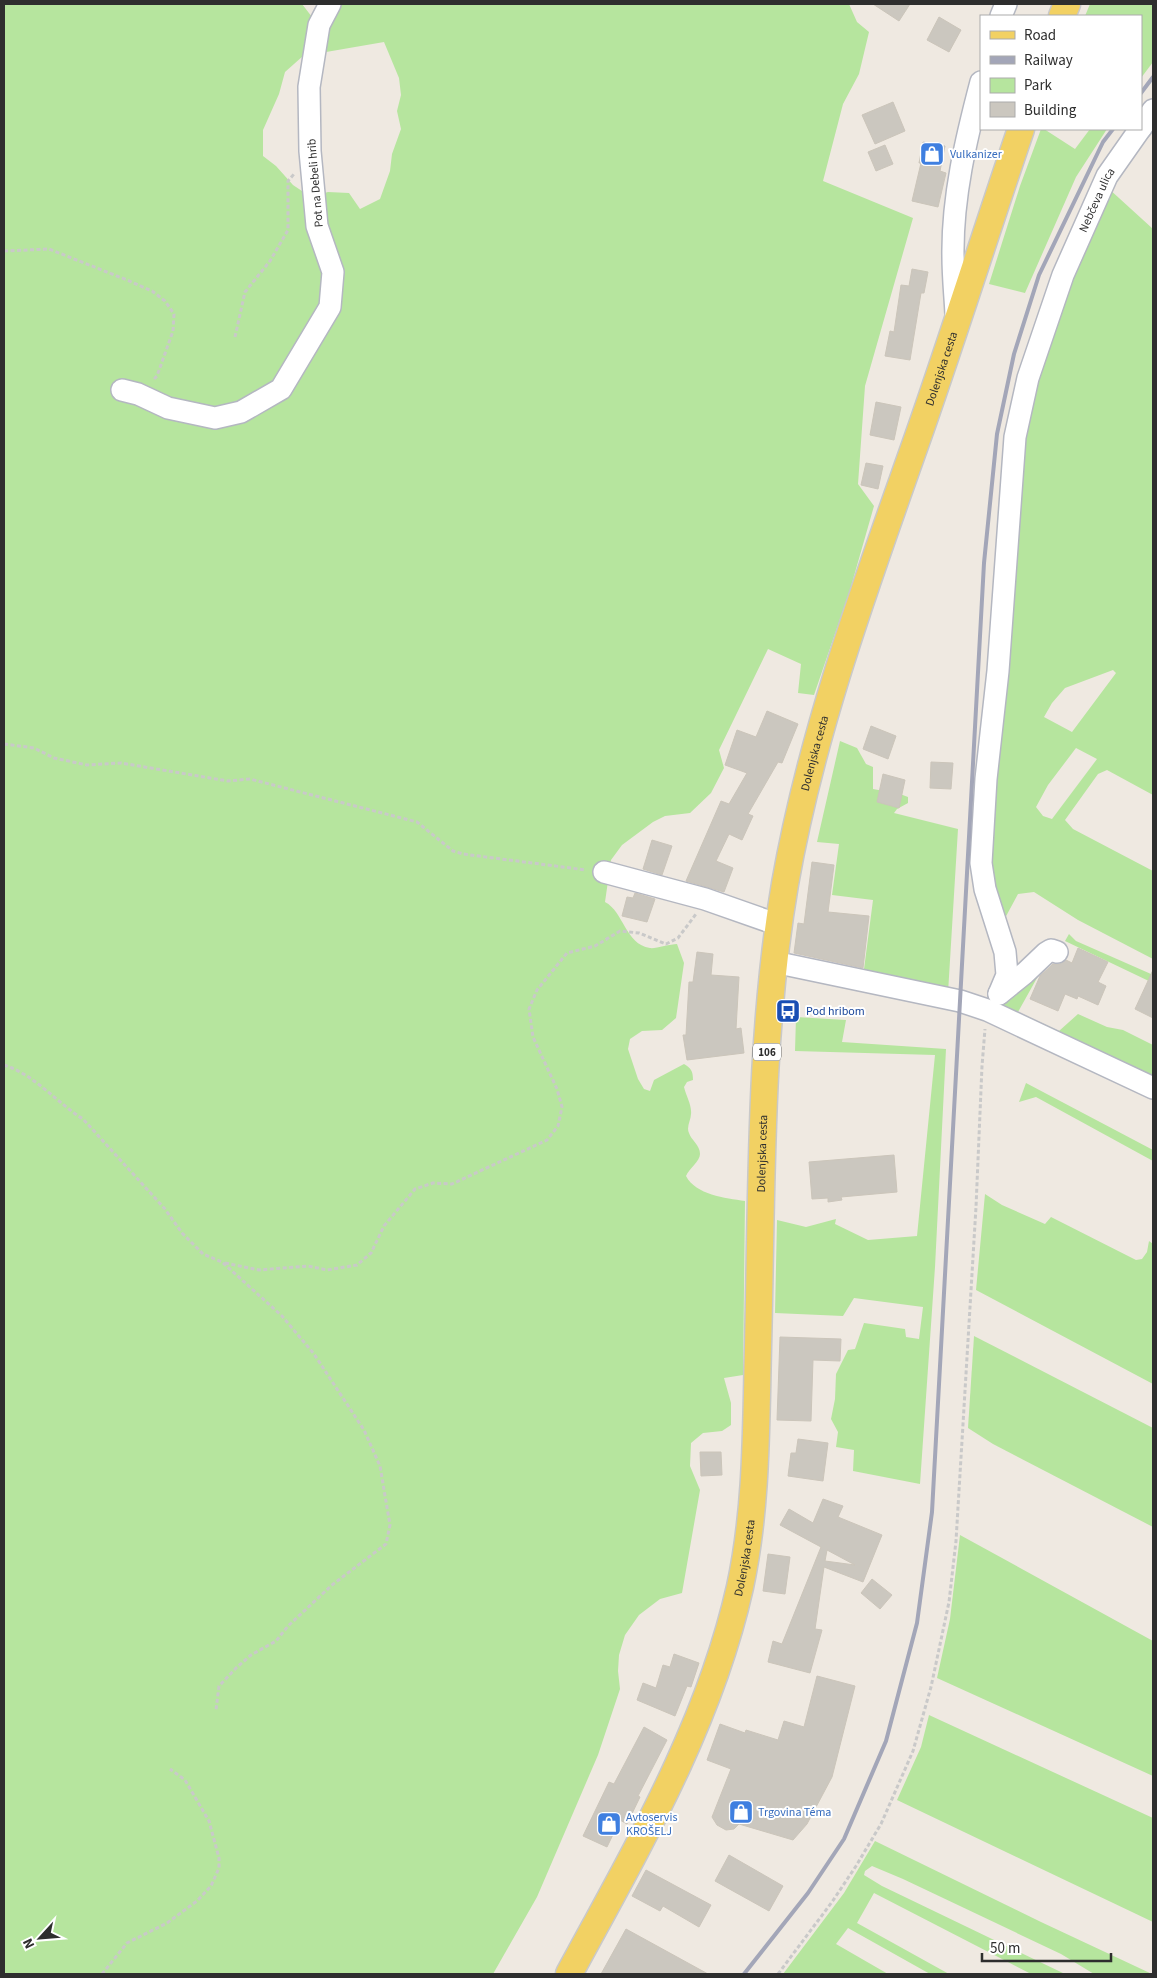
<svg xmlns="http://www.w3.org/2000/svg" width="1157" height="1978" font-family="'Source Sans 3',sans-serif">
<rect width="100%" height="100%" fill="#efe9e1"/>
<!-- green -->
<g fill="#b6e59e" fill-rule="evenodd">
<path d="M4,4h298l10,13 9,-13h528l8,18 12,10 -10,42 -16,30 -20,77 90,37 -48,168 -7,98 16,22 -24,84 -36,105 -16,-2 3,-29 -33,-15 -49,101 5,18 -13,25 -21,20 -25,3 -12,6 -31,23 -11,15 -6,42c19,10 20,42 45,46 5,1 20,-4 27,-4l7,19 -8,55 -14,12 -20,1 -12,8 -2,10 10,30 6,10 6,2 4,-11 30,-16c7,4 9,7 9,16l-6,2 -3,5c2,9 8,18 7,27 0,6 -5,13 -2,19 2,7 11,12 11,21 0,7 -11,15 -14,22 10,19 39,22 59,25l-2,174 -19,3 7,25v22l-9,6 -19,2 -12,10 -1,23 10,24 -18,103 -22,6 -21,16 -14,20 -6,20 -1,16 2,18 -22,66 -61,142 -44,77h-489zM384,42l15,36 2,17 -4,16 4,18 -9,25 -2,17 -10,28 -20,10 -11,-16 -21,-1 -17,5 -18,-12 -17,-19 -13,-10v-26l16,-36 6,-22 18,-16z"/>
<polygon points="1090,4 1153,4 1153,62 1141,78 1141,16 1085,16"/>
<polygon points="1041,129 1044,129 1075,149 1090,129 1107,129 1076,177 1025,293 989,284 1020,186"/>
<path d="M1108,188l45,41v566l-46,-25 -9,4 -33,46 8,9 80,42v88l-75,-39 -44,-28 -16,2 -14,26 -15,-57 27,-369 20,-121zM1113,670l3,3 -44,59 -28,-15 8,-14 13,-15zM1076,748l21,11 -45,60 -9,-3 -7,-9 12,-22z"/>
<polygon points="840,741 857,748 866,764 873,767 873,789 900,794 908,797 908,803 897,809 894,813 958,829 948,993 863,977 873,900 832,895 839,844 817,842"/>
<polygon points="1069,934 1076,941 1151,974 1153,969 1153,983 1065,941"/>
<polygon points="1047,960 1018,1012 1059,1031 1078,1014 1107,1027 1123,1030 1153,1045 1153,1083 1004,1011 1002,1004 1006,995"/>
<polygon points="796,1017 846,1020 842,1042 946,1049 935,1267 920,1484 853,1471 854,1450 836,1447 838,1432 831,1419 835,1399 836,1374 848,1350 855,1349 864,1323 905,1329 906,1337 919,1339 923,1307 854,1298 843,1316 775,1313 777,1220 806,1227 836,1219 835,1224 868,1240 917,1236 935,1055 795,1051"/>
<polygon points="1026,1083 1153,1150 1153,1161 1036,1097 1019,1102"/>
<polygon points="985,1194 1002,1205 1045,1224 1051,1217 1136,1260 1142,1259 1147,1252 1149,1241 1153,1244 1153,1384 976,1290"/>
<polygon points="974,1336 1153,1428 1153,1527 993,1444 968,1428"/>
<polygon points="960,1535 1153,1641 1153,1776 937,1678 950,1619"/>
<polygon points="929,1715 1153,1818 1153,1922 897,1800 921,1747"/>
<polygon points="875,1841 1041,1922 1152,1974 1094,1974 1061,1954 903,1879 872,1866 865,1871 864,1875 882,1886 1065,1974 1031,1974 874,1893 857,1923 949,1974 930,1974 848,1928 836,1944 888,1974 783,1974 844,1893"/>
</g>
<!-- building -->
<g fill="#cbc7bf" stroke="#cbc5ba" fill-rule="evenodd">
<polygon points="873,4 910,4 899,21"/>
<polygon points="939,17 961,30 949,52 927,40"/>
<polygon points="893,102 905,131 875,144 862,115"/>
<polygon points="923,142 945,146 940,171 946,173 938,207 912,201 921,163 919,163"/>
<polygon points="885,145 893,164 876,171 868,152"/>
<polygon points="912,269 928,272 924,293 921,293 910,360 885,356 890,331 894,332 901,285 909,286"/>
<polygon points="876,402 901,407 894,440 870,435"/>
<polygon points="866,463 883,466 878,489 861,485"/>
<polygon points="767,711 798,724 782,763 778,762 748,814 753,816 742,840 729,834 716,861 733,868 724,892 686,881 721,801 729,804 747,773 725,765 737,730 756,737"/>
<polygon points="871,726 896,736 888,759 863,749"/>
<polygon points="931,762 953,763 951,789 930,788"/>
<polygon points="883,774 905,780 899,808 877,802"/>
<polygon points="652,840 672,846 662,875 643,869"/>
<polygon points="812,862 834,865 828,912 869,916 863,968 794,953 798,923 804,924"/>
<polygon points="635,893 655,899 647,922 622,916 627,897 633,898"/>
<polygon points="1078,948 1108,962 1098,982 1106,986 1098,1005 1078,996 1077,999 1065,994 1058,1011 1030,999 1040,976 1053,964 1060,964 1066,960 1072,963"/>
<polygon points="697,952 713,954 711,975 739,977 736,1029 741,1028 744,1053 687,1060 683,1035 686,1035 689,982 693,982"/>
<polygon points="1153,970 1153,1018 1135,1009"/>
<polygon points="894,1155 897,1192 841,1197 842,1200 828,1202 828,1198 812,1199 809,1162"/>
<polygon points="780,1337 841,1339 840,1361 813,1360 811,1421 777,1420"/>
<polygon points="798,1439 828,1443 823,1481 788,1476 791,1453 796,1453"/>
<polygon points="700,1452 721,1452 722,1475 701,1476"/>
<path d="M823,1499l20,7 -5,11 44,18 -19,47 -39,-15 -9,62 7,1 -12,43 -42,-11 5,-21 9,3 39,-97 -41,-22 9,-16 24,14zM827,1550l28,15 -30,-4z"/>
<polygon points="768,1554 790,1557 785,1594 763,1591"/>
<polygon points="872,1579 892,1595 880,1609 861,1593"/>
<polygon points="674,1654 699,1663 691,1687 687,1686 675,1716 637,1700 643,1683 656,1688 663,1665 670,1667"/>
<polygon points="817,1676 855,1686 832,1777 807,1824 793,1840 739,1824 734,1829 726,1830 717,1825 712,1817 731,1769 707,1760 720,1724 745,1733 746,1730 778,1740 784,1721 804,1727"/>
<polygon points="644,1727 667,1740 638,1796 640,1797 627,1824 620,1820 607,1847 583,1836 609,1782 614,1784"/>
<polygon points="729,1855 783,1886 769,1911 715,1881"/>
<polygon points="646,1870 711,1905 699,1927 663,1906 660,1911 632,1896"/>
<polygon points="626,1929 708,1974 601,1974"/>
</g>
<g fill="none" stroke-linecap="round" stroke-linejoin="round">
<defs>
<g id="minor">
<polyline points="1001,16 1006,4"/>
<polyline points="1141,128 1153,110"/>
<path d="M956,314c-1,-19 -3,-38 -3,-57 -1,-59 13,-118 28,-175"/>
<polyline points="122,390 138,394 168,408 215,418 241,412 281,389 330,307 333,272 317,226 310,151 309,87 319,25 330,4"/>
<polyline points="604,872 705,899 779,925"/>
<polyline points="774,962 960,1001 987,1010 1153,1088"/>
<path id="s1" d="M999,994l8,-19 -2,-23 -20,-63 -4,-26 5,-84 12,-108 17,-234 13,-59 35,-103 44,-99 33,-47"/>
<polyline points="999,994 1025,973 1046,953 1051,950 1057,952"/>
</g>
<g id="major">
<polyline points="1062,16 1067,4"/>
<path id="s2" d="M569,1974c67,-124 140,-248 171,-387 17,-79 16,-160 18,-240 4,-155 1,-310 27,-463 27,-155 83,-305 135,-453 35,-100 67,-202 101,-302"/>
</g>
</defs>
<!-- minor casing -->
<use href="#minor" stroke="#b4b7c1" stroke-width="24"/>
<!-- major casing -->
<use href="#major" stroke="#c9c9c9" stroke-width="29"/>
<!-- path -->
<g stroke="#c9c9c9" stroke-width="3" stroke-dasharray="4 2.5" stroke-linecap="butt">
<polyline points="4,251 49,249 127,280 152,291 165,301 174,314 173,331 157,376 153,380"/>
<polyline points="235,337 245,292 270,261 288,230 288,181 294,174"/>
<polyline points="4,744 34,748 54,758 87,765 121,763 228,781 250,779 417,822 453,851 463,854 586,870"/>
<path d="M4,1065c31,10 52,37 79,54l82,90 17,24 21,21 19,8 60,54 32,38 50,76 16,36 10,59 -4,19 -54,41 -44,41 -12,15 -25,14 -15,13 -17,18 -3,24"/>
<polyline points="225,1263 259,1270 308,1266 327,1270 357,1265 371,1253 384,1226 415,1189 433,1183 452,1184 547,1140 558,1126 562,1107 557,1089 533,1037 529,1009 537,990 567,953 595,946 620,931 639,933 666,944 678,938 696,914"/>
<polyline points="102,1974 127,1943 167,1923 197,1901 211,1886 219,1868 219,1858 209,1821 185,1780 170,1769"/>
<polyline points="778,1974 832,1902 856,1866 881,1824 913,1751 931,1687 949,1602 956,1541 976,1207 982,1066 985,1029"/>
</g>
<!-- minor -->
<use href="#minor" stroke="#fff" stroke-width="21"/>
<!-- major -->
<use href="#major" stroke="#f2d163" stroke-width="26"/>
<!-- rail -->
<g stroke="#a3a6b8" stroke-width="4">
<polyline points="1141,93 1153,77"/>
<polyline points="744,1974 808,1893 844,1839 886,1741 917,1623 932,1512 984,563 997,434 1014,354 1039,275 1103,142 1113,129"/>
</g>
</g>
<!-- icons -->
<defs>
<symbol id="shop-square" viewBox="-11 -11 22 22"><rect x="-9" y="-9" width="18" height="18" rx="4" fill="#3f7fe0" stroke="#fff"/><path d="M-5-2.5h2.3a2.7 3.5 0 0 1 5.4 0H5L5.5 6h-11ZM-1.5-2.5h3a1.5 2.3 0 0 0-3 0Z" fill="#fff"/></symbol>
<symbol id="bus-square" viewBox="-11 -11 22 22"><rect x="-9" y="-9" width="18" height="18" rx="4" fill="#1a4fb4" stroke="#fff"/><path d="M-5-6H5V4H4V6H2V4H-2V6H-4V4H-5ZM-3.5-4V0h7V-4ZM-3.5 1.2v1.5H-2V1.2ZM2 1.2v1.5H3.5V1.2Z" fill="#fff"/></symbol>
</defs>
<g fill-rule="evenodd">
<use href="#shop-square" x="918" y="140" width="28" height="28"/>
<use href="#bus-square" x="774" y="997" width="28" height="28"/>
<use href="#shop-square" x="727" y="1798" width="28" height="28"/>
<use href="#shop-square" x="595" y="1810" width="28" height="28"/>
</g>
<g text-anchor="middle" stroke-width="4" stroke-linejoin="round" paint-order="stroke">
<!-- shield labels -->
<rect fill="#fff" stroke="#6d6d6d" stroke-width="1" x="753" y="1043.5" width="28" height="17" rx="4"/>
<g font-size="11" font-weight="bold" fill="#2e2e2e">
<text x="767" y="1056">106</text>
</g>
<!-- shop labels -->
<g font-size="12" fill="#366cbe" stroke="#fff" text-anchor="start">
<text x="950" y="158">Vulkanizer</text>
<text x="758" y="1816">Trgovina Téma</text>
<text x="626" y="1821">Avtoservis<tspan x="626" dy="14">KROŠELJ</tspan></text>
</g>
<!-- street labels -->
<g font-size="12" fill="#2e2e2e" stroke="#fff">
<text transform="translate(315 183) rotate(-95)" y="4">Pot na Debeli hrib</text>
<text dy="4" stroke="none"><textPath href="#s1" startOffset="815">Nebčeva ulica</textPath></text>
<text dy="4" stroke="none"><textPath href="#s2" startOffset="1669">Dolenjska cesta</textPath></text>
<text dy="4" stroke="none"><textPath href="#s2" startOffset="1264">Dolenjska cesta</textPath></text>
<text dy="4" stroke="none"><textPath href="#s2" startOffset="859">Dolenjska cesta</textPath></text>
<text dy="4" stroke="none"><textPath href="#s2" startOffset="454">Dolenjska cesta</textPath></text>
</g>
<!-- transit labels -->
<g font-size="12" fill="#164399" stroke="#fff" text-anchor="start">
<text x="806" y="1015">Pod hribom</text>
</g>
</g>
<!-- border -->
<rect width="1157" height="1978" fill="none" stroke="#2e2e2e" stroke-width="10"/>
<!-- legend -->
<rect x="980" y="15" width="162" height="115" fill="#ffffff" stroke="#ababab"/>
<rect x="990" y="31" width="25" height="8" fill="#f2d163" stroke="#ababab"/>
<text x="1024" y="40" font-size="15" fill="#2e2e2e">Road</text>
<rect x="990" y="56" width="25" height="8" fill="#a3a6b8" stroke="#ababab"/>
<text x="1024" y="65" font-size="15" fill="#2e2e2e">Railway</text>
<rect x="990" y="78" width="25" height="15" fill="#b6e59e" stroke="#ababab"/>
<text x="1024" y="90" font-size="15" fill="#2e2e2e">Park</text>
<rect x="990" y="102" width="25" height="15" fill="#cbc7bf" stroke="#ababab"/>
<text x="1024" y="115" font-size="15" fill="#2e2e2e">Building</text>
<!-- north arrow -->
<g transform="translate(40 1938) rotate(244)" stroke="#ffffff" stroke-width="4" paint-order="stroke">
<path d="M0-4L9 19L0 12L-9 19Z" fill="#2e2e2e"/>
<text y="-8" font-size="14" font-weight="bold" text-anchor="middle" fill="#2e2e2e">N</text>
</g>
<!-- scale -->
<path d="M982 1953v8h129v-8" fill="none" stroke="#2e2e2e" stroke-width="2.5"/>
<text x="990" y="1953" font-size="15" fill="#2e2e2e" stroke="#ffffff" stroke-width="4" paint-order="stroke">50 m</text>
</svg>
